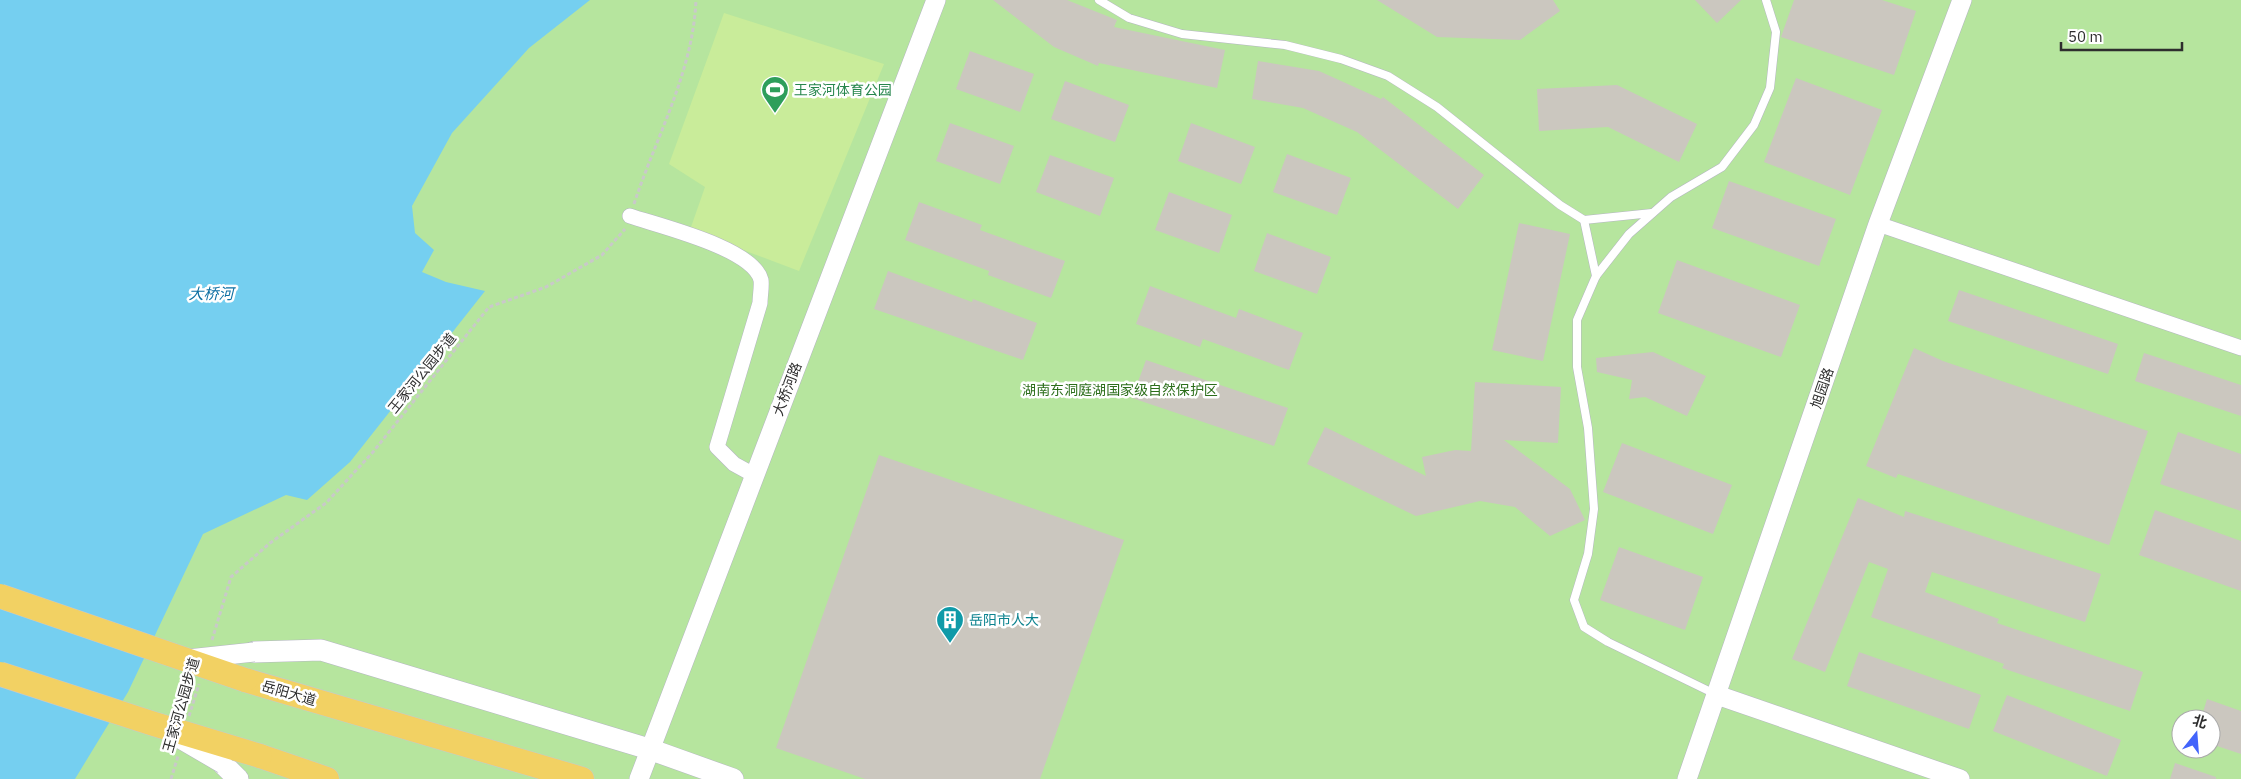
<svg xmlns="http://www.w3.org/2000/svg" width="2241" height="779" font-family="'IBM Plex Sans','Noto Sans SC',sans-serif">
<rect width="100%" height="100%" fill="#efe9e1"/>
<!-- green -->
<path fill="#b6e59e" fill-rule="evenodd" d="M0,0h2241v779h-2241zM2181,719h30v30h-30z"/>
<!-- pitch -->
<polygon fill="#c9ec9a" points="724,13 884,64 799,271 690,230 705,187 669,164"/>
<!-- water -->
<polygon fill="#75cff0" points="0,0 590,0 529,48 452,133 412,206 415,233 434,250 422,272 446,282 485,291 350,462 307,500 286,495 203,534 128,692 75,779 0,779"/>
<!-- building -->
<g fill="#cbc7bf">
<polygon points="993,0 1067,0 1117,20 1114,27 1225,50 1217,88 1099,63 1098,66 1054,47"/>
<polygon points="1377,0 1553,0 1560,11 1520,40 1437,37"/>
<polygon points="1695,0 1741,0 1717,23"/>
<polygon points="1794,0 1882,0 1916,11 1894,75 1781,37"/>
<polygon points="970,51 1034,74 1020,112 956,89"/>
<polygon points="1258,61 1319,71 1381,99 1383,97 1484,175 1458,209 1357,132 1303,108 1252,99"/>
<polygon points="1796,78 1882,110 1850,195 1764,162"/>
<polygon points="1065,81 1129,105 1115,142 1051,119"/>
<polygon points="1617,85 1697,124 1679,162 1608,127 1539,131 1537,89"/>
<polygon points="950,123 1014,146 1000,184 936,161"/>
<polygon points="1191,123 1255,147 1241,184 1178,161"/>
<polygon points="1287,154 1351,178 1337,215 1273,192"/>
<polygon points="1050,155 1114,178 1100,216 1036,192"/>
<polygon points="1729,181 1836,219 1819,266 1712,228"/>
<polygon points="1169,192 1232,215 1219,253 1155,230"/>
<polygon points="919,202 982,225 980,230 1065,261 1051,298 988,275 989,271 905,240"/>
<polygon points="1519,223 1570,234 1543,361 1492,350"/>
<polygon points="1267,233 1331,257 1317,294 1254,271"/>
<polygon points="1677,260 1800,305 1781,357 1658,313"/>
<polygon points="888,271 972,302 973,299 1037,323 1023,360 874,309"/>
<polygon points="1150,286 1236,318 1239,309 1303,333 1289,370 1203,339 1200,347 1136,324"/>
<polygon points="1959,290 2118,344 2108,374 1948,321"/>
<polygon points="1914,348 1943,361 2148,431 2109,545 1898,474 1896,478 1866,466"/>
<polygon points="1653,352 1706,376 1687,416 1645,397 1629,399 1632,380 1597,372 1596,358"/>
<polygon points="2144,353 2241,385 2241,416 2135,381"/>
<polygon points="1146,360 1288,408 1274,446 1132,398"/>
<polygon points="1475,382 1561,387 1558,443 1504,440 1570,489 1585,520 1550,536 1515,507 1480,501 1416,516 1307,464 1325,427 1426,476 1422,457 1455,450 1471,451"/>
<polygon points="2178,432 2241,454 2241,511 2160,484"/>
<polygon points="1622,443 1732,485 1713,534 1603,492"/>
<polygon points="879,455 1124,540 1040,779 865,779 776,748"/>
<polygon points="1858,498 1904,517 1905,511 2101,574 2085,622 1932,572 1925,592 1999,619 1997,623 2143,672 2130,711 2002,668 2004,664 1871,617 1888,569 1869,562 1825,672 1792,659"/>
<polygon points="2155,510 2241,541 2241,591 2139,555"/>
<polygon points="1619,547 1703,577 1685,630 1600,600"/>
<polygon points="1859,652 1981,695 1969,729 1847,686"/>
<polygon points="2007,695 2121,740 2107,776 1993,731"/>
<polygon points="2207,699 2241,711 2241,754 2211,744 2211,719 2201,719"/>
<polygon points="2175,763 2216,777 2216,779 2170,779"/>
</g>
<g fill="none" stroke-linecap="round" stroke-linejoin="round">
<defs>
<g id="service">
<polyline points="1099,0 1129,18 1182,34 1285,45 1341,59 1388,76 1437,107 1560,205 1584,220 1596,276"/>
<polyline points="1584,220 1652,213"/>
<polyline points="1715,694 1608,642 1584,627 1574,600 1588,554 1594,509 1588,428 1577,367 1577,320 1596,276 1629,234 1671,197 1722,167 1754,125 1770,88 1776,32 1766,0"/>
</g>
<g id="minor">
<path d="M630,216c29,10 123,32 131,64 1,6 -1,16 -1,23l-43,144 17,17 20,11"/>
<polyline points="1878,224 2241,348"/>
</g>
<g id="tertiary">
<polyline points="1717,695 1960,779"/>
<polyline points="639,779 936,0"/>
<polyline points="1687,779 1878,224 1962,0"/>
</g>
<g id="secondary">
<polyline points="254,652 321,650 649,749 733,779"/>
<polyline points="223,764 238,779"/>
</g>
<g id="primary">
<polyline points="245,680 582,779"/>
<polyline points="260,756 327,779"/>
</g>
</defs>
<!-- service casing -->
<use href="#service" stroke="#b4b7c1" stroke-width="9"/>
<!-- minor casing -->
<use href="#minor" stroke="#b4b7c1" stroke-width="16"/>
<!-- tertiary casing -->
<use href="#tertiary" stroke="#b4b7c1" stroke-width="20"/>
<!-- secondary casing -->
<use href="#secondary" stroke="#b4b7c1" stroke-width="22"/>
<!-- primary casing -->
<use href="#primary" stroke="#c9c9c9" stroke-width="25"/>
<!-- path -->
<g stroke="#c9c9c9" stroke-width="3" stroke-dasharray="4 2.5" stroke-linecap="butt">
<path d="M634,204c22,-67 59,-132 62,-204"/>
<polyline points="212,640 231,577 270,543 326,503 373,452 489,307 546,287 602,255 625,229"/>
<polyline points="189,716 199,684"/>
<polyline points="171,779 178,756"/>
</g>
<!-- service -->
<use href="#service" stroke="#fff" stroke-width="8"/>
<!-- minor -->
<use href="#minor" stroke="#fff" stroke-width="15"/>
<!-- tertiary -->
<use href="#tertiary" stroke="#fff" stroke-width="19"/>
<!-- secondary -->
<use href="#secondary" stroke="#fff" stroke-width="21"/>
<!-- primary -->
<use href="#primary" stroke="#f2d163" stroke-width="24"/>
<defs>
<g id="tertiary-bridge">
<polyline points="188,659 254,652"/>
<polyline points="175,736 223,764"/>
</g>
<g id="primary-bridge">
<polyline points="0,596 245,680"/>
<polyline points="0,674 154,724 260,756"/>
</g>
</defs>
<!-- tertiary-bridge casing -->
<use href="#tertiary-bridge" stroke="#b4b7c1" stroke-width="20" stroke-linecap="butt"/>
<!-- primary-bridge casing -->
<use href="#primary-bridge" stroke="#c9c9c9" stroke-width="25" stroke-linecap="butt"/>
<!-- tertiary-bridge -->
<use href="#tertiary-bridge" stroke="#fff" stroke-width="19"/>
<!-- primary-bridge -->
<use href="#primary-bridge" stroke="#f2d163" stroke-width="24"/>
</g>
<!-- icons -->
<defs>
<symbol id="stadium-pin" viewBox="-11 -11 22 30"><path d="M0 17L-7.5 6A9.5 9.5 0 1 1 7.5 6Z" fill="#2e9e5b" stroke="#fff"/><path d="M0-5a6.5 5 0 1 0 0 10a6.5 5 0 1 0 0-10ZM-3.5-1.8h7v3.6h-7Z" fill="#fff"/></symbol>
<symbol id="building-pin" viewBox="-11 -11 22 30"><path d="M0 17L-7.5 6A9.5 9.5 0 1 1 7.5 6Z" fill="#0f9aa8" stroke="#fff"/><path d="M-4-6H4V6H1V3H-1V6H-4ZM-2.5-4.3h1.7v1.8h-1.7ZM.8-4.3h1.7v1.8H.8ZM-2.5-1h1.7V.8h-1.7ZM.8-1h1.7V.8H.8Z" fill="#fff"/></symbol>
</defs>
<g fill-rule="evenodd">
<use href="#stadium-pin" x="759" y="74" width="32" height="43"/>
<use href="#building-pin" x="934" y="604" width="32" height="43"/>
</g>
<g text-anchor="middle" stroke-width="5" stroke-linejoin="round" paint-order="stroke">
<!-- leisure labels -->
<g font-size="14" fill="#27864d" stroke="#fff" text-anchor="start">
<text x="794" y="95">王家河体育公园</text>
</g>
<!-- street labels -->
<g font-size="14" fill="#2e2e2e" stroke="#fff">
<text transform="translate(422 373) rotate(-51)" y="5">王家河公园步道</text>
<text transform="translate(1822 388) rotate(-71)" y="5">旭园路</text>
<text transform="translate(787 389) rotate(-69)" y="5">大桥河路</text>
<text transform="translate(289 693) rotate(16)" y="5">岳阳大道</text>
<text transform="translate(181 705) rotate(-74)" y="5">王家河公园步道</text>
</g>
<!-- park labels -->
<g font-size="14" fill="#2c6e1b" stroke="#fff">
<text x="1120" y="395">湖南东洞庭湖国家级自然保护区</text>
</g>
<!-- culture labels -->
<g font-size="14" fill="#0d838f" stroke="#fff" text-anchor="start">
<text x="969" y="625">岳阳市人大</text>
</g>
<!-- water labels -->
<g font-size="15" font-style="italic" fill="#0d6fa3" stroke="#fff">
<text x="211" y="299">大桥河</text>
</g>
</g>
<!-- north arrow -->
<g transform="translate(2196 734) rotate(17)"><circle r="24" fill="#ffffff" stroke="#ababab"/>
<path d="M0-4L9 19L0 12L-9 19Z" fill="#4264fb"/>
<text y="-8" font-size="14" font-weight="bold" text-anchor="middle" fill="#2e2e2e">北</text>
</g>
<!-- scale -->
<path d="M2061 42v8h121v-8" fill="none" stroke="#2e2e2e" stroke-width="2.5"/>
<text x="2068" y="42" font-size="15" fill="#2e2e2e" stroke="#ffffff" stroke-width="4" paint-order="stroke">50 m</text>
</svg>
